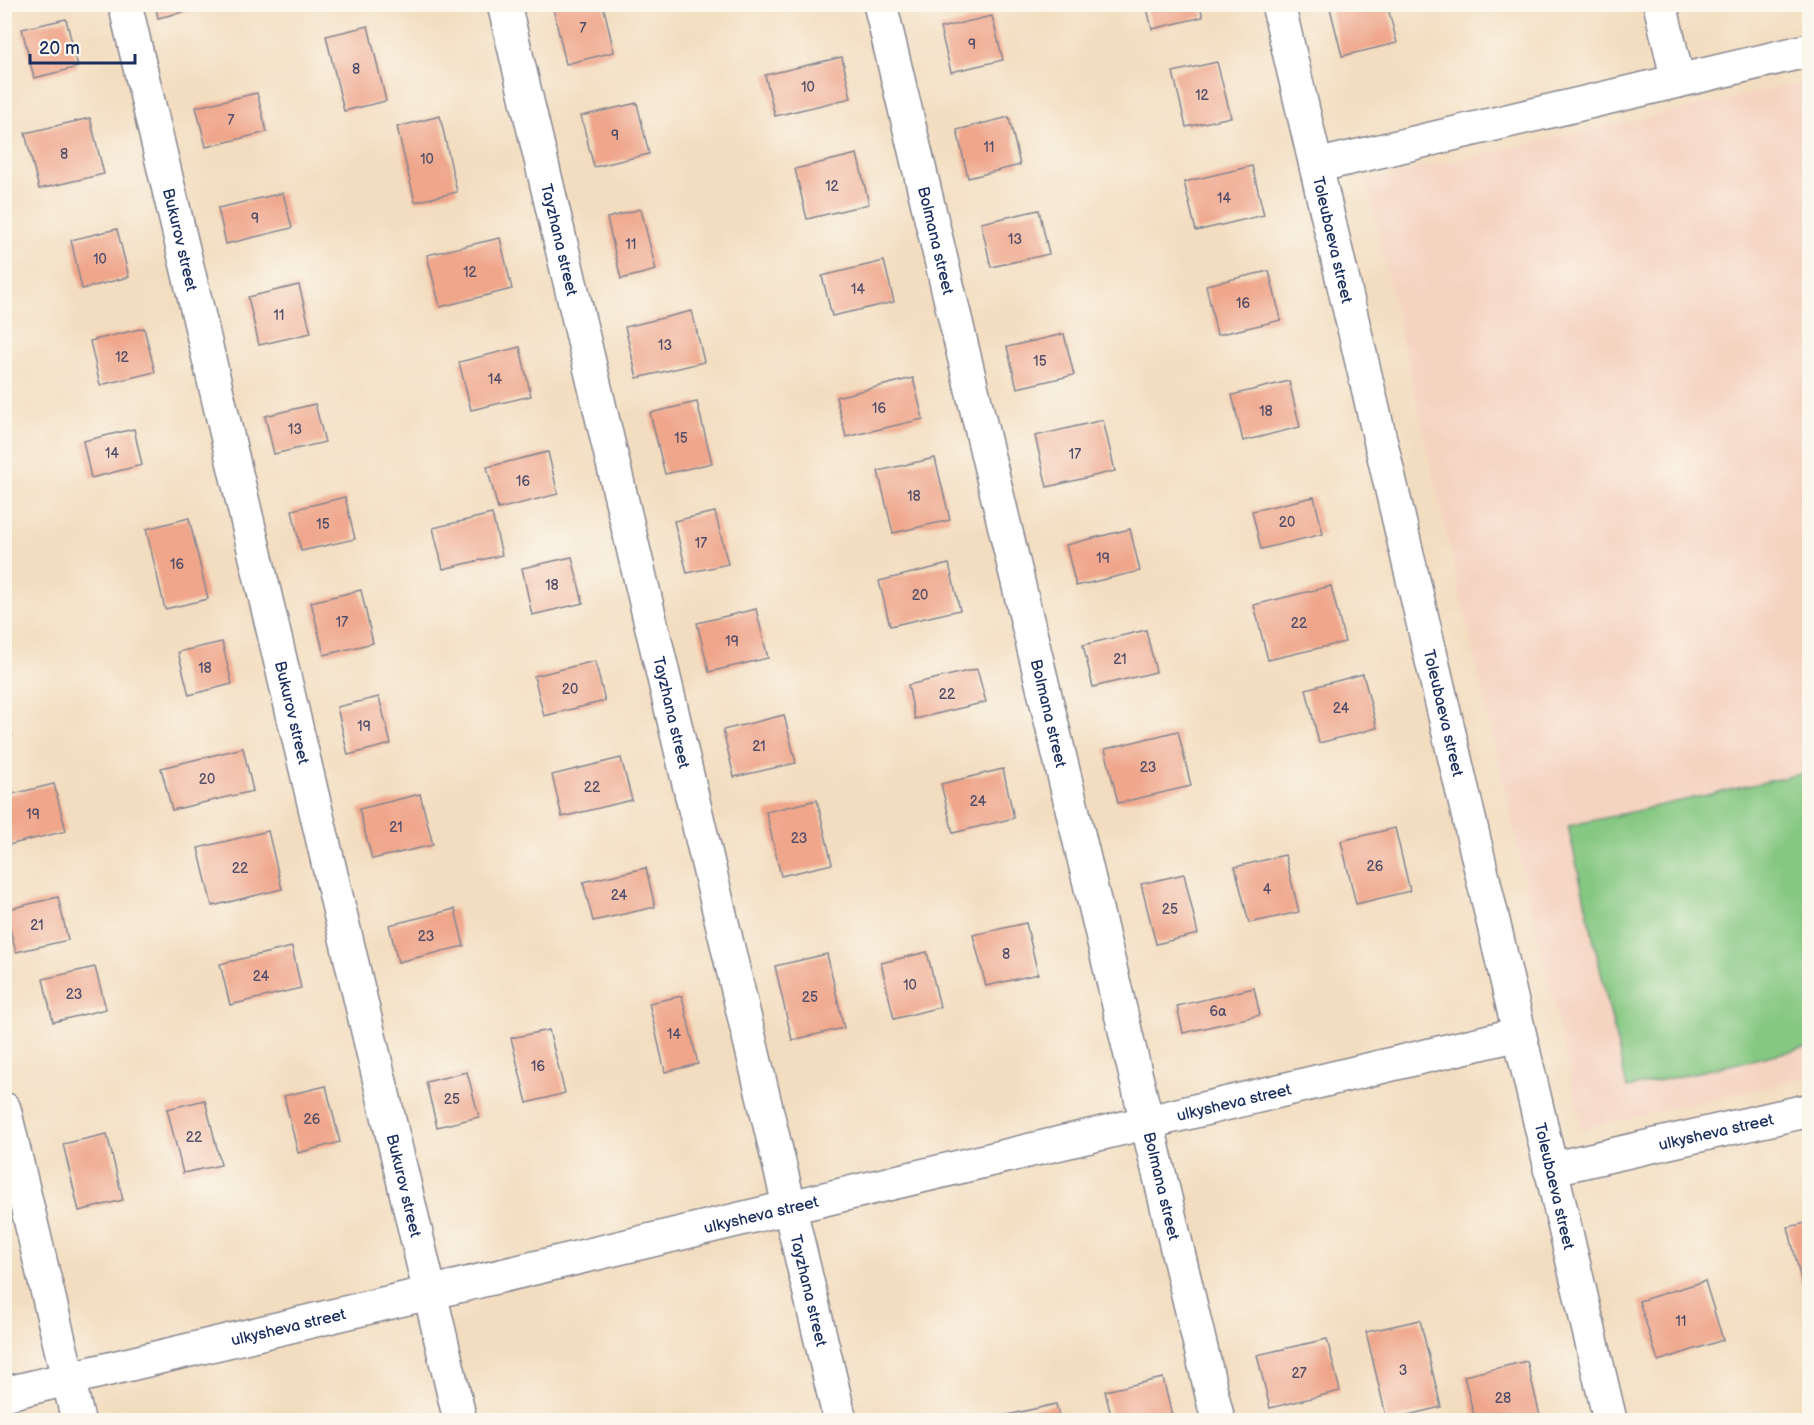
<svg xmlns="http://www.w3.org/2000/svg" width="1814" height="1425" font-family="'Balsamiq Sans',sans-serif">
<rect width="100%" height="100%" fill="#fbf7ec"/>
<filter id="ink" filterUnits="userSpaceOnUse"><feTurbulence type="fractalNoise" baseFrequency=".0167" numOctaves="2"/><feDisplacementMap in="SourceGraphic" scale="12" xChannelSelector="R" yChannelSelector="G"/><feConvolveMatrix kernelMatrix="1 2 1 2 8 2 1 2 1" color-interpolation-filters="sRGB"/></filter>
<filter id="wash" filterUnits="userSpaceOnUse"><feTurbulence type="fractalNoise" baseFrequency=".008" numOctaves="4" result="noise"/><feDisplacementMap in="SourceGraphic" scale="24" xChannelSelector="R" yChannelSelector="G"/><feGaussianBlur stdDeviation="1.35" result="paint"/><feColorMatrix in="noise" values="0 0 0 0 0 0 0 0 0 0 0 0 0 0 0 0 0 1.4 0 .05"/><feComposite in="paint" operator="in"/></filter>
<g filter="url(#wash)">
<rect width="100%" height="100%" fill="#f3ddc0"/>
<!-- built -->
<polygon fill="#f5d3c1" points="1809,81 1809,1077 1582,1129 1366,180"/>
<!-- green -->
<polygon fill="#85c882" stroke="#507c70" stroke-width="1.5" points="1809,772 1809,1047 1627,1088 1568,826"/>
<g id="blocks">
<!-- building -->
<g fill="#efa68b">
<polygon points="155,4 212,4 212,5 158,18"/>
<polygon points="552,4 603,4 614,52 566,64"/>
<polygon points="1146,4 1199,4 1203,17 1152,29"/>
<polygon points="1329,4 1387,4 1397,43 1342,56"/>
<polygon points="992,16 1003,60 951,72 940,28"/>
<polygon points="66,19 78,67 34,78 22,29"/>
<polygon points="368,26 386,101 344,111 326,36"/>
<polygon points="842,57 851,98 775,116 765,75"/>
<polygon points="1217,62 1231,117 1186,127 1173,72"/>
<polygon points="257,93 267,132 206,147 196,107"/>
<polygon points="637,103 649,154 594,167 581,116"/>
<polygon points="440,116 457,192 415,202 397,127"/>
<polygon points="1009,117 1020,165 968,178 957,130"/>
<polygon points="90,118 104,174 39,189 25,133"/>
<polygon points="857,154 869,204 807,219 795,169"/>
<polygon points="1252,166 1264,215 1196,231 1184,182"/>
<polygon points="283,193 292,228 226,244 218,208"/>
<polygon points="641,209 656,270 621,279 607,218"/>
<polygon points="1039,210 1049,254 991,267 981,223"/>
<polygon points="117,229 129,277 82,289 71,240"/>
<polygon points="500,238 512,289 440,307 427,255"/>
<polygon points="884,261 894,302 832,316 822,276"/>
<polygon points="1269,271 1281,320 1217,335 1206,285"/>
<polygon points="299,285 311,333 259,345 248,297"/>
<polygon points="692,311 704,362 637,378 625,327"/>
<polygon points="144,328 155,372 100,385 90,341"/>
<polygon points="1064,334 1074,375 1017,388 1007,347"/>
<polygon points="520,347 531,396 471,410 459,362"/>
<polygon points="913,378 923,419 846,437 836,397"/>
<polygon points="1289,381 1300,427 1243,441 1232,395"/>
<polygon points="697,402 712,463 665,474 650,413"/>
<polygon points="315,404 325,442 274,454 265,416"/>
<polygon points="1103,420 1115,471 1047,487 1035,436"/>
<polygon points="134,429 142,465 91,478 83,441"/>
<polygon points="548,452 558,494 498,509 487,467"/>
<polygon points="935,458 950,520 893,533 878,471"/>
<polygon points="345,497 355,539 301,551 292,510"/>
<polygon points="1314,497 1323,534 1261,549 1252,511"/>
<polygon points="715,512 728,564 687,573 674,521"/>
<polygon points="492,514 502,555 443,569 433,528"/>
<polygon points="189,518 208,599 165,609 146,529"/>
<polygon points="1130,529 1140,571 1076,586 1066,545"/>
<polygon points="572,557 583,603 532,615 522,568"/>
<polygon points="949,564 960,610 890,626 879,581"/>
<polygon points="1331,586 1345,642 1268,660 1254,605"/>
<polygon points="361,590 373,643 324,655 311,602"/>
<polygon points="756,609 768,658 709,672 697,623"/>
<polygon points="1146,630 1156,672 1093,687 1083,645"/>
<polygon points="222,642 232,684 189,695 178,652"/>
<polygon points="595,661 605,701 544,716 534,676"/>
<polygon points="977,669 986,702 915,719 908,685"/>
<polygon points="1363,674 1377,728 1319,743 1306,689"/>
<polygon points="379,697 391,744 348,755 337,707"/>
<polygon points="5,709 12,736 4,738 4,710"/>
<polygon points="784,715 796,763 734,777 723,730"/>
<polygon points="1178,731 1191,786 1118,803 1105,749"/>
<polygon points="243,748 253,791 172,810 161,768"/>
<polygon points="621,758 632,800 562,817 552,775"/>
<polygon points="1003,769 1014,818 953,833 941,784"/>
<polygon points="54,784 66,831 4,846 4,796"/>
<polygon points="420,794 433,845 372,859 359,809"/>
<polygon points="817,800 832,864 781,876 766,812"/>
<polygon points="1395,828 1410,891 1356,904 1341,841"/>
<polygon points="268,831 282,889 212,906 198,848"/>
<polygon points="1285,855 1299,912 1249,923 1235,867"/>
<polygon points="646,868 655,907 593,921 583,882"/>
<polygon points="1184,874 1198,934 1156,944 1141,884"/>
<polygon points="58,897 68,940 16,952 5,910"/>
<polygon points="455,909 464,946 398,962 389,925"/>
<polygon points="1026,923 1038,974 986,986 973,935"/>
<polygon points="292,947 301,988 230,1005 220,964"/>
<polygon points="927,952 940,1007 894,1019 881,963"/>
<polygon points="827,954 844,1028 792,1040 775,966"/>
<polygon points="95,967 106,1009 53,1022 43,979"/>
<polygon points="1254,988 1260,1015 1183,1033 1177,1006"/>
<polygon points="682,996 698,1064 665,1072 649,1003"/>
<polygon points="549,1030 565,1093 527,1103 511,1038"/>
<polygon points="467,1072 479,1117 437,1127 426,1082"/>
<polygon points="326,1086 340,1142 298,1153 284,1096"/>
<polygon points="205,1100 221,1165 183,1173 167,1109"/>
<polygon points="107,1134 123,1200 79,1211 63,1144"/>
<polygon points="1810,1222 1810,1283 1802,1284 1788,1227"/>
<polygon points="1705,1281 1723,1340 1658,1361 1639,1301"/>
<polygon points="1420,1320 1441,1407 1387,1420 1366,1332"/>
<polygon points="1327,1339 1340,1391 1270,1408 1257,1355"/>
<polygon points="1527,1361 1541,1420 1475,1420 1464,1376"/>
<polygon points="1163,1378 1173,1420 1112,1420 1105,1391"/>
<polygon points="1056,1404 1060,1420 995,1420 994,1418"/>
</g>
</g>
</g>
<g filter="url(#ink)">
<use href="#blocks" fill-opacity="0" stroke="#87868f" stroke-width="1.5"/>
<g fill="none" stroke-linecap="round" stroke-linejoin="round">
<defs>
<g id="street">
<path id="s1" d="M125,4l335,1416"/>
<path id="s2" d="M504,4l336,1416"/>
<path id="s3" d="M880,4l338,1416"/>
<path id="s4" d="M1278,4l332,1416"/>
<polyline points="1660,4 1678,81"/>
<polyline points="1316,166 1810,50"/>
<polyline points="4,1109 78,1420"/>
<path id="s5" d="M1550,1169l260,-59"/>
<path id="s6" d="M4,1394l1515,-360"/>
</g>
</defs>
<!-- street casing -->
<use href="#street" stroke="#87868f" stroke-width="36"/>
<!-- street -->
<use href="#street" stroke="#fff" stroke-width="33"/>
</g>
</g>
<g text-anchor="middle" stroke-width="4.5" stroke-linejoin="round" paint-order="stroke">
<!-- number labels -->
<g font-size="14" fill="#504d69">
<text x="583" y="33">7</text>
<text x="972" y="49">9</text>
<text x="356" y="74">8</text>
<text x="808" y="92">10</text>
<text x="1202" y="100">12</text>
<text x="231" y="125">7</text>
<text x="615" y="140">9</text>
<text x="989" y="152">11</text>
<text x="64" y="159">8</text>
<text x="427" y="164">10</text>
<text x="832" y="191">12</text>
<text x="1224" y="203">14</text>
<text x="255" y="223">9</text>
<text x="1015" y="244">13</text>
<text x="631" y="249">11</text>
<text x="100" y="264">10</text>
<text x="470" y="277">12</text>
<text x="858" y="294">14</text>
<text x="1243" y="308">16</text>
<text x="279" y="320">11</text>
<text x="665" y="350">13</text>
<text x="122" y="362">12</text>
<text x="1040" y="366">15</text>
<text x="495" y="384">14</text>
<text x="879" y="413">16</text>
<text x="1266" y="416">18</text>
<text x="295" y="434">13</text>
<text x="681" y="443">15</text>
<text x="112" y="458">14</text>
<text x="1075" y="459">17</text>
<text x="523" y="486">16</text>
<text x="914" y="501">18</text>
<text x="1287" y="527">20</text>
<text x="323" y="529">15</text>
<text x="701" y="548">17</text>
<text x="1103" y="563">19</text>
<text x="177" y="569">16</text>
<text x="552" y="590">18</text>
<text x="920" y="600">20</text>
<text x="342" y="627">17</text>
<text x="1299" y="628">22</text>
<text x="732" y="646">19</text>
<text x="1120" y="664">21</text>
<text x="205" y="673">18</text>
<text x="570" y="694">20</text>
<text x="947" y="699">22</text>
<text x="1341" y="713">24</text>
<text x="364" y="731">19</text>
<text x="759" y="751">21</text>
<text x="1148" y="772">23</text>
<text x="207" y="784">20</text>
<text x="592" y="792">22</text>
<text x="978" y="806">24</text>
<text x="33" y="819">19</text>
<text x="396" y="832">21</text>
<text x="799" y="843">23</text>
<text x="1375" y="871">26</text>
<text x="240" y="873">22</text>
<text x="1267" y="894">4</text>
<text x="619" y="900">24</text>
<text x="1170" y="914">25</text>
<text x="37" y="930">21</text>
<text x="426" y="941">23</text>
<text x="1006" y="959">8</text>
<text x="261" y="981">24</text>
<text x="910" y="990">10</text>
<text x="74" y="999">23</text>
<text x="810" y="1002">25</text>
<text x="1218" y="1016">6а</text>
<text x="674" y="1039">14</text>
<text x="538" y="1071">16</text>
<text x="452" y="1104">25</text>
<text x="312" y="1124">26</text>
<text x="194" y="1142">22</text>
<text x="1681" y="1326">11</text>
<text x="1403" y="1375">3</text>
<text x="1299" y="1378">27</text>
<text x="1503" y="1403">28</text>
</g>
<!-- street labels -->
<g font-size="16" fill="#1b2f5e" stroke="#fbf7ec">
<text dy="6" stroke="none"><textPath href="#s4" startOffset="242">Toleubaeva street</textPath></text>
<text dy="6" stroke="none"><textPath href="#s1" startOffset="242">Bukurov street</textPath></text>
<text dy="6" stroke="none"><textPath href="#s2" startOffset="242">Tayzhana street</textPath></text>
<text dy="6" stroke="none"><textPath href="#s3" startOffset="243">Bolmana street</textPath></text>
<text dy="6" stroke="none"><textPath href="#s1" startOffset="728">Bukurov street</textPath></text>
<text dy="6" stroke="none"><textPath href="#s2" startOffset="728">Tayzhana street</textPath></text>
<text dy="6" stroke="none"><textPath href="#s4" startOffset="728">Toleubaeva street</textPath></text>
<text dy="6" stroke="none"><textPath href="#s3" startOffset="729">Bolmana street</textPath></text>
<text dy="6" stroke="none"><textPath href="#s6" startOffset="1264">ulkysheva street</textPath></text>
<text dy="6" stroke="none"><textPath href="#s5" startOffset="170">ulkysheva street</textPath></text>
<text dy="6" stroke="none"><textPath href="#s1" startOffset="1214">Bukurov street</textPath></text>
<text dy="6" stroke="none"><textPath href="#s3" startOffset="1215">Bolmana street</textPath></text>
<text dy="6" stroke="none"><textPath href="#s4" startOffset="1214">Toleubaeva street</textPath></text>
<text dy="6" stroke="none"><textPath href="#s6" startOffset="778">ulkysheva street</textPath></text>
<text dy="6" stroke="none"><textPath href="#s2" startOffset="1322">Tayzhana street</textPath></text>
<text dy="6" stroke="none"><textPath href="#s6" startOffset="292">ulkysheva street</textPath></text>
</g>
</g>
<!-- margin -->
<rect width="1814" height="1425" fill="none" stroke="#fbf7ec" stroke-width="24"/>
<!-- scale -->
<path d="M30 54v9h105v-9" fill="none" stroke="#1b2f5e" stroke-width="3"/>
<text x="39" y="54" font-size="18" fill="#1b2f5e" stroke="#fbf7ec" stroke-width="4.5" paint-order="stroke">20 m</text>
</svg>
